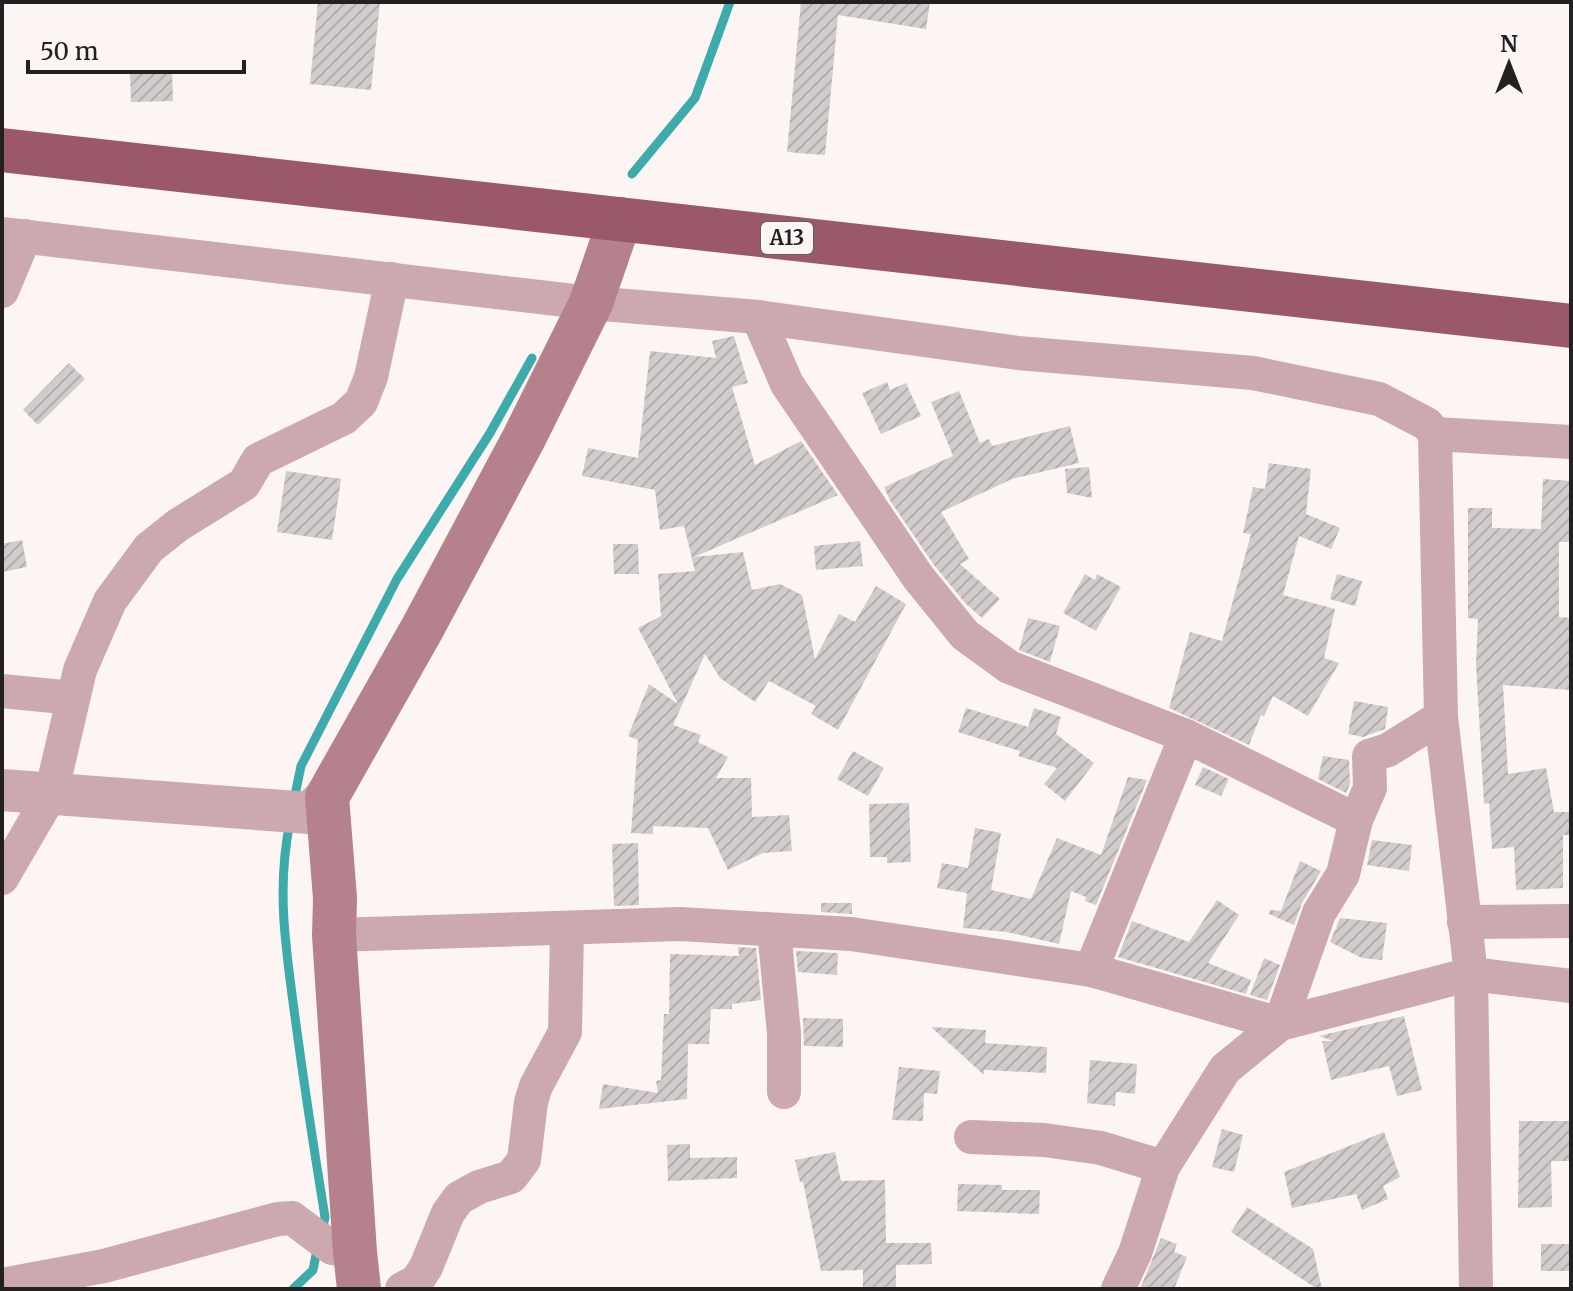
<svg xmlns="http://www.w3.org/2000/svg" width="1573" height="1291" font-family="Merriweather,serif">
<defs>
<pattern id="building-hatch" width="6" height="6" patternUnits="userSpaceOnUse" patternTransform="scale(2)"><rect width="6" height="6" fill="#d2cbcb"/><path d="M-1 1l2-2M0 6l6-6M5 7l2-2" fill="none" stroke="#b4aeae"/></pattern>
</defs>
<rect width="100%" height="100%" fill="#fcf5f3"/>
<g fill="none" stroke-linecap="round" stroke-linejoin="round">
<!-- stream -->
<g stroke="#3daaab" stroke-width="9">
<polyline points="632,174 695,98 730,2"/>
<polyline points="294,800 301,766 397,579 490,433 532,358"/>
<path d="M290,822c-14,68 -4,127 5,195 9,67 19,133 30,200l-3,14"/>
<polyline points="293,1289 313,1270 318,1245"/>
</g>
</g>
<!-- building -->
<g fill="url(#building-hatch)">
<polygon points="318,2 380,2 371,90 310,84"/>
<polygon points="801,2 930,2 926,29 838,15 825,155 787,152"/>
<polygon points="172,71 173,101 131,102 130,72"/>
<polygon points="734,336 748,383 732,387 755,465 801,441 838,495 694,557 743,552 752,590 780,584 802,595 815,659 839,614 855,622 876,586 906,604 838,730 811,714 816,706 769,681 755,702 720,678 705,654 673,725 701,735 698,742 728,757 716,778 751,778 752,817 789,815 792,851 763,853 728,870 708,828 653,826 653,834 631,833 638,740 628,736 649,684 678,704 638,628 661,616 658,574 695,571 684,526 660,530 655,490 582,476 588,448 638,458 650,351 716,358 712,341"/>
<polygon points="69,363 85,379 38,425 23,410"/>
<polygon points="887,382 890,390 906,383 921,416 881,434 862,393"/>
<polygon points="959,391 980,443 989,439 992,446 1070,426 1079,463 1012,479 941,512 969,559 960,564 1000,599 982,618 965,603 934,565 891,502 884,487 953,456 931,402"/>
<polygon points="1269,463 1311,469 1306,514 1340,528 1331,549 1299,536 1283,595 1335,609 1324,658 1339,663 1308,716 1273,696 1264,716 1261,715 1249,745 1169,708 1190,632 1222,641 1251,534 1243,533 1253,487 1265,489"/>
<polygon points="1089,467 1092,498 1067,493 1065,469"/>
<polygon points="286,471 341,479 332,540 277,532"/>
<polygon points="1543,479 1571,481 1571,542 1559,542 1559,617 1571,618 1571,690 1503,685 1508,774 1546,768 1554,812 1571,812 1571,835 1563,835 1563,888 1516,890 1514,847 1492,849 1489,803 1484,804 1476,664 1478,619 1468,618 1468,508 1492,508 1492,528 1541,529"/>
<polygon points="22,540 27,567 2,572 2,544"/>
<polygon points="860,541 863,566 816,570 814,546"/>
<polygon points="613,544 638,544 639,574 614,574"/>
<polygon points="1085,574 1095,580 1097,574 1121,587 1096,631 1063,613"/>
<polygon points="1337,574 1362,581 1355,606 1330,599"/>
<polygon points="1028,618 1060,626 1050,662 1019,650"/>
<polygon points="1354,701 1388,707 1385,729 1363,737 1348,734"/>
<polygon points="966,708 1028,727 1034,708 1061,717 1056,734 1094,763 1065,801 1044,784 1057,768 1018,756 1020,751 958,732"/>
<polygon points="853,751 884,768 868,796 837,779"/>
<polygon points="1323,756 1349,760 1350,784 1346,793 1318,779"/>
<polygon points="1203,767 1229,779 1221,796 1195,785"/>
<polygon points="1128,777 1147,780 1096,905 1085,901 1086,897 1071,891 1059,944 1007,932 963,928 967,893 937,888 942,863 968,868 975,828 1001,833 991,890 1031,899 1057,838 1101,855"/>
<polygon points="909,803 911,862 887,863 887,857 870,857 869,804"/>
<polygon points="1372,840 1412,845 1409,871 1367,865"/>
<polygon points="638,843 639,905 614,906 612,844"/>
<polygon points="1300,861 1321,871 1302,903 1294,925 1269,914 1270,910 1281,911"/>
<polygon points="1217,900 1239,915 1208,963 1251,980 1246,994 1118,957 1132,921 1189,942"/>
<polygon points="821,903 852,903 852,914 821,912"/>
<polygon points="1340,918 1387,923 1382,960 1362,958 1330,942"/>
<polygon points="738,947 756,948 761,1000 732,1004 732,1009 711,1009 709,1044 688,1044 687,1099 599,1109 603,1084 658,1093 656,1081 661,1080 664,1014 669,1014 670,954 739,956"/>
<polygon points="796,951 838,953 837,975 798,972"/>
<polygon points="1264,958 1280,965 1267,1000 1250,995"/>
<polygon points="1404,1016 1422,1090 1397,1096 1389,1066 1331,1080 1322,1041 1333,1041 1319,1036"/>
<polygon points="803,1018 843,1019 843,1047 804,1046"/>
<polygon points="931,1027 986,1030 985,1043 1047,1047 1046,1073 984,1070 984,1075"/>
<polygon points="1090,1060 1137,1064 1135,1094 1116,1092 1115,1106 1087,1103"/>
<polygon points="899,1067 940,1071 937,1094 924,1093 923,1121 892,1120"/>
<polygon points="1519,1121 1571,1121 1571,1161 1551,1161 1552,1207 1518,1208"/>
<polygon points="1222,1129 1243,1135 1234,1172 1212,1167"/>
<polygon points="1384,1132 1400,1177 1383,1186 1388,1199 1362,1210 1356,1194 1292,1208 1284,1172"/>
<polygon points="690,1144 690,1158 737,1157 737,1178 668,1181 667,1145"/>
<polygon points="835,1152 841,1181 885,1180 886,1243 931,1243 932,1264 896,1265 896,1289 863,1289 863,1270 821,1271 803,1182 800,1182 795,1160"/>
<polygon points="958,1184 1002,1185 1002,1190 1040,1190 1039,1214 957,1211"/>
<polygon points="1247,1207 1313,1249 1322,1289 1317,1289 1231,1232"/>
<polygon points="1161,1238 1177,1244 1174,1252 1187,1257 1174,1289 1140,1289"/>
<rect x="1541" y="1244" width="30" height="27"/>
</g>
<g fill="none" stroke-linecap="round" stroke-linejoin="round">
<!-- minor -->
<g stroke="#cca8af" stroke-width="34">
<polyline points="2,234 591,303 758,317 1018,353 1253,373 1379,399 1427,424 1435,434 1441,717 1471,974 1476,1289"/>
<polyline points="2,291 25,236"/>
<polyline points="758,317 787,384 918,577 965,635 1009,667 1186,736 1356,820"/>
<polyline points="1435,434 1571,442"/>
<polyline points="2,691 73,698"/>
<polyline points="2,878 51,794 80,670 110,601 149,548 178,525 244,484 258,460 344,418 361,402 371,377 392,279"/>
<polyline points="1464,922 1571,921"/>
<polyline points="774,930 784,1033 784,1092"/>
<polyline points="334,935 680,924 851,934 1091,970 1280,1024 1471,974 1571,986"/>
<polyline points="1091,970 1186,736"/>
<polyline points="971,1137 1044,1140 1101,1148 1163,1167"/>
<polyline points="2,1285 104,1266 278,1219 292,1218 332,1248 355,1252"/>
<polyline points="402,1289 417,1281 426,1267 448,1213 459,1198 479,1187 511,1177 524,1160 531,1102 536,1086 565,1032 567,929"/>
<polyline points="1118,1289 1135,1253 1163,1167 1225,1069 1280,1024 1319,913 1343,874 1356,820 1370,788 1369,756 1388,750 1441,717"/>
</g>
<!-- tertiary -->
<polyline stroke="#cca8af" stroke-width="42" points="2,790 309,813 327,797"/>
<!-- secondary -->
<polyline stroke="#b5818c" stroke-width="44" points="359,1289 355,1252 334,935 335,898 327,797 423,627 524,438 591,303 620,219"/>
<!-- trunk -->
<polyline stroke="#9b5868" stroke-width="44" points="2,150 1571,326"/>
</g>
<g text-anchor="middle" stroke-width="7" stroke-linejoin="round" paint-order="stroke">
<!-- shield labels -->
<rect fill="#fcf5f3" stroke="#64615f" stroke-width="2" x="761" y="222" width="52" height="32" rx="6"/>
<g font-size="20" font-weight="bold" fill="#232120">
<text x="787" y="245">A13</text>
</g>
</g>
<!-- border -->
<rect width="1573" height="1291" fill="none" stroke="#232120" stroke-width="8"/>
<!-- north arrow -->
<g transform="translate(1509 64)" stroke="#fcf5f3" stroke-width="6" paint-order="stroke">
<path d="M0-6L14 30L0 20L-14 30Z" fill="#232120"/>
<text y="-12" font-size="22" font-weight="bold" text-anchor="middle" fill="#232120">N</text>
</g>
<!-- scale -->
<path d="M28 60v12h216v-12" fill="none" stroke="#232120" stroke-width="4"/>
<text x="40" y="60" font-size="24" fill="#232120" stroke="#fcf5f3" stroke-width="6" paint-order="stroke">50 m</text>
</svg>
